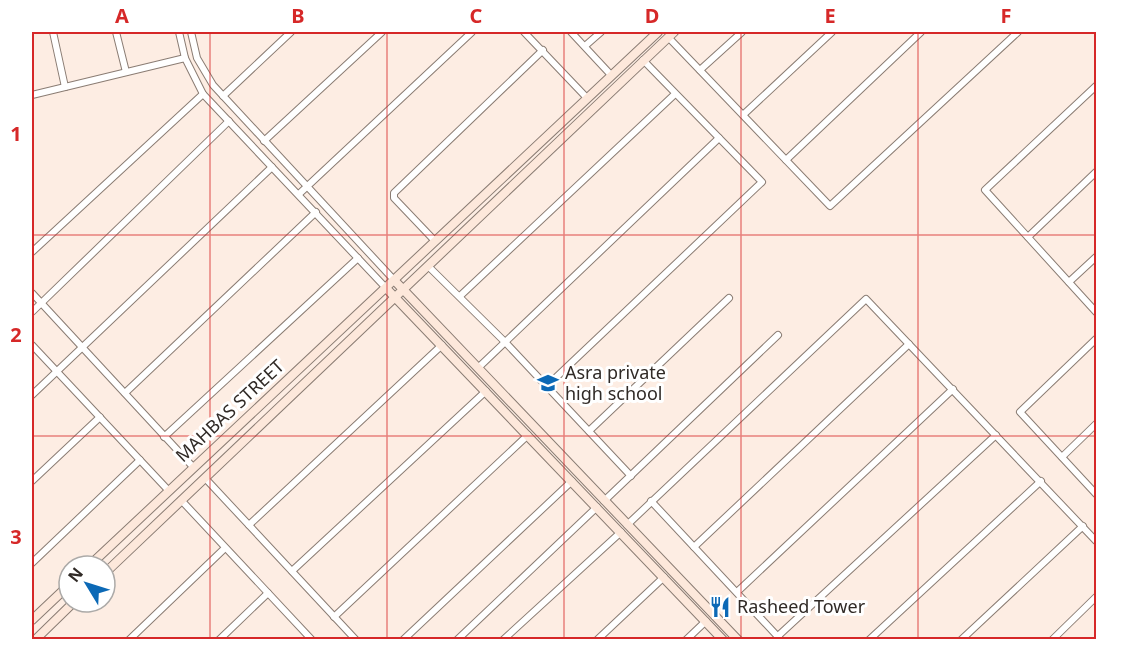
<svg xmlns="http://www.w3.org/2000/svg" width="1128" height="671" font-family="'Noto Sans',sans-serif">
<rect width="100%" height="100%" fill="#fdede3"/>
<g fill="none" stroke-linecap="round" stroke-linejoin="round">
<defs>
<g id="street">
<polyline points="53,32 65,87"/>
<polyline points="116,32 126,72"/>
<polyline points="179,32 185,58 203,94 386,288"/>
<polyline points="191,32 197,58 213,85 394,280"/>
<polyline points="524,32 587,98"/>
<polyline points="571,32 611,75"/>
<polyline points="668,37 830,206 1018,32"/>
<polyline points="585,46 601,32"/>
<polyline points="700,70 742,32"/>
<polyline points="1096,86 985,190 1096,312"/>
<polyline points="32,95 185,58"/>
<polyline points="223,96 291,32"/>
<polyline points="743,115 832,32"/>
<polyline points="264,141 382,32"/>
<polyline points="786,160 921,32"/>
<polyline points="299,194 472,32"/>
<polyline points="1028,237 1096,172"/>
<polyline points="434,240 394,198 394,193 543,50"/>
<polyline points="32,252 203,94"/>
<polyline points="428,266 506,343 631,476"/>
<polyline points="1069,282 1096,257"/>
<polyline points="32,293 194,468"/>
<polyline points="460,296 675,94"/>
<polyline points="32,312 229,121"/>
<polyline points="1096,339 1020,412 1096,494"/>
<polyline points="32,345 169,491"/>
<polyline points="479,367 719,138"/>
<polyline points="547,386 762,182 643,60"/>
<polyline points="125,393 316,212"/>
<polyline points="32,395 272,167"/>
<polyline points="589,431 729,298"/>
<polyline points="164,437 358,258"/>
<polyline points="1062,457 1096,424"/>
<polyline points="205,478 356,640"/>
<polyline points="32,481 100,417"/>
<polyline points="181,500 312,640"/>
<polyline points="604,501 778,335"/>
<polyline points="651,501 781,640"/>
<polyline points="249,525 442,345"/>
<polyline points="627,525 866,299 1096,541"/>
<polyline points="694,547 909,344"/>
<polyline points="32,563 140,460"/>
<polyline points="292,571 486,391"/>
<polyline points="737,592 953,389"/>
<polyline points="334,617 528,435"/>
<polyline points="778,636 996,435"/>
<polyline points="129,640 225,548"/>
<polyline points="219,640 268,593"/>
<polyline points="403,640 572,481"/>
<polyline points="457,640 597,507"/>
<polyline points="503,640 621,532"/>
<polyline points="597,640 664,577"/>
<polyline points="686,640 706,621"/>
<polyline points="869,640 1041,481"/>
<polyline points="961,640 1083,526"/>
<polyline points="1052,640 1096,597"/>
</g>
<g id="secondary">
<polyline points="394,280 738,640"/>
<polyline points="386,288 723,640"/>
<polyline points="89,566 658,32"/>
<polyline points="105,573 674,32"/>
<polyline points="32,620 69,585"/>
<polyline points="35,640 74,602"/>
</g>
</defs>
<!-- street casing -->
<use href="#street" stroke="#8a7c73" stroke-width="8"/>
<!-- secondary casing -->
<use href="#secondary" stroke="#8a7c73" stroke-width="10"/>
<!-- street -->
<use href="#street" stroke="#fff" stroke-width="6"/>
<!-- secondary -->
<use href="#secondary" stroke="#fde8db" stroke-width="8"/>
</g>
<!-- grid -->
<path fill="none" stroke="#d62828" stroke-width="1.5" stroke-opacity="0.55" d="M210,32v608M387,32v608M564,32v608M741,32v608M918,32v608M32,235h1064M32,436h1064"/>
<!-- icons -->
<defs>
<symbol id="school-bare" viewBox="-9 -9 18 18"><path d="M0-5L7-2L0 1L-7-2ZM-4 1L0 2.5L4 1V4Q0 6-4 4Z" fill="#0c69b6" stroke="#fff" stroke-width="2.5" paint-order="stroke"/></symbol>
<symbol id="restaurant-bare" viewBox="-9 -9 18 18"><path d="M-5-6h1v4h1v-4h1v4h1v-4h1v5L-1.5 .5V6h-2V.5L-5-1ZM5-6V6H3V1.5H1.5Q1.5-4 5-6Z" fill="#0c69b6" stroke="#fff" stroke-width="2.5" paint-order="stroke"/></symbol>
</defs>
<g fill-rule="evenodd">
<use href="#school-bare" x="533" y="368" width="30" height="30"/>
<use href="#restaurant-bare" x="705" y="592" width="30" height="30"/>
</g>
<g text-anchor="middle" stroke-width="6" stroke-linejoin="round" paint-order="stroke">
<!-- poi labels -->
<g font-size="18" fill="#302a26" stroke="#fff" text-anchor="start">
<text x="565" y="379">Asra private<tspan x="565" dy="21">high school</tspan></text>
<text x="737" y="613">Rasheed Tower</text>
</g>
<!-- street labels -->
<g font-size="18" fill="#302a26" stroke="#fff">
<text transform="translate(230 411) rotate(-43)" y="6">MAHBAS STREET</text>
</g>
</g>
<!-- border -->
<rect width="1128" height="671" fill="none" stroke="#ffffff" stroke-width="66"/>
<!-- north arrow -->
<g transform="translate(87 584) rotate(308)"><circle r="28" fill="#ffffff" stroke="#acaaa8" stroke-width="1.5"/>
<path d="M0-4.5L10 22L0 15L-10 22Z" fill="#0c69b6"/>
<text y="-9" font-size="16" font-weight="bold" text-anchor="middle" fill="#302a26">N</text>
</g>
<rect x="33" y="33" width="1062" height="605" fill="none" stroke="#d62828" stroke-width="2"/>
<g font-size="20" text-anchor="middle" font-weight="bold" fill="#d62828">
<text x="122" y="23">A</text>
<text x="298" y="23">B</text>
<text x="476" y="23">C</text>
<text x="652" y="23">D</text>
<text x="830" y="23">E</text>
<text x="1006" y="23">F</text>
<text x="16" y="141">1</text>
<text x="16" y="342">2</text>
<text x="16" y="544">3</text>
</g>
</svg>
